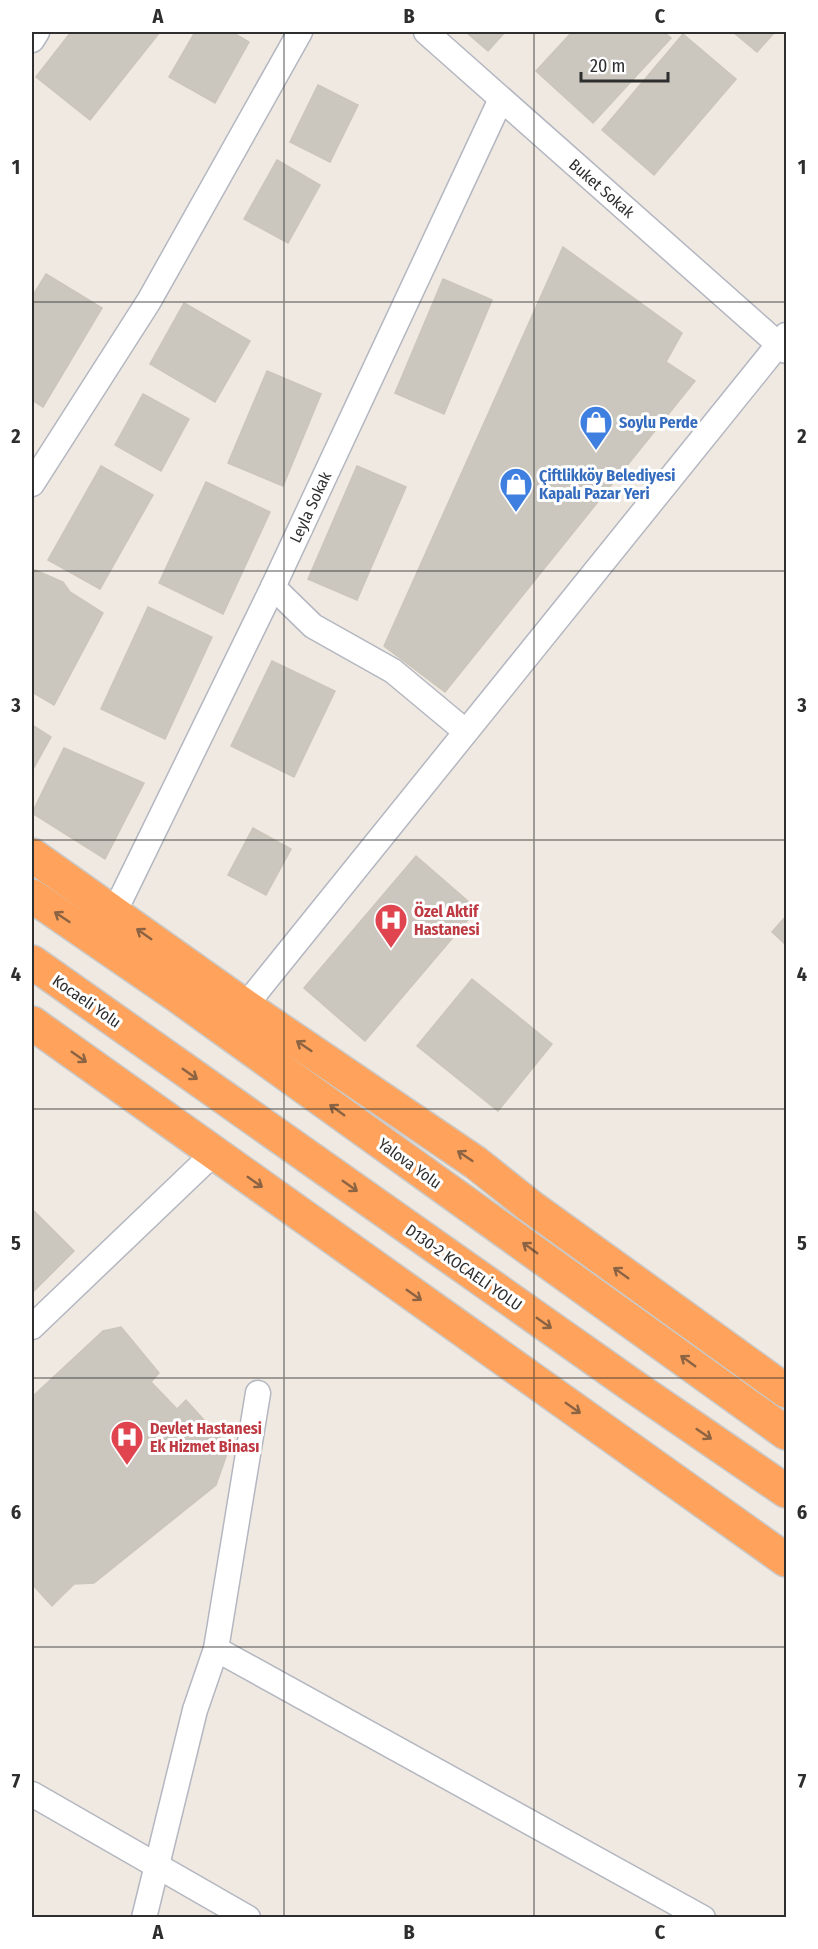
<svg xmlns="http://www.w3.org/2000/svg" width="818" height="1949" font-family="'Fira Sans Condensed',sans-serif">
<rect width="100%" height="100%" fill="#efe9e1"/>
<!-- building -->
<g fill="#cbc7bf" stroke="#cbc5ba" stroke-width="1.5">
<polygon points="71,32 160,32 90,120 36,77"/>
<polygon points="195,32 232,32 249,42 215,103 169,77"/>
<polygon points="466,32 505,32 488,51"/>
<polygon points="572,32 664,32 671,38 593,123 536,71"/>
<polygon points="733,32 775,32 757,52"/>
<polygon points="683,34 736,79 654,175 602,130"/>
<polygon points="318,85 358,105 330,162 290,142"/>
<polygon points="277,160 320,185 288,243 244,219"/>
<polygon points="563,247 682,333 666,362 695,381 445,692 384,646"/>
<polygon points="46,274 102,308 43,407 32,400 32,297"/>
<polygon points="443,279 492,300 444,414 395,393"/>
<polygon points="184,303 250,341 215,402 150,364"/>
<polygon points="267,371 321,394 283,486 228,463"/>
<polygon points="143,394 189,419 161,471 115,445"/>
<polygon points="101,466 153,495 100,589 48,560"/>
<polygon points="357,466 406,487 357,600 308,579"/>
<polygon points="206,482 270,512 223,614 159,583"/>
<polygon points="35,570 63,582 70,592 103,613 54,705 32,692 32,576"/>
<polygon points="148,607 212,637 165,739 101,709"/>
<polygon points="272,661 335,691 294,777 231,746"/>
<polygon points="32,725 51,737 32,771"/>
<polygon points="64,748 144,783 105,859 32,813"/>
<polygon points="253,828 291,849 266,895 228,875"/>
<polygon points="416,856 477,909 365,1041 304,988"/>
<polygon points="786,916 786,945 772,932"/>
<polygon points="472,979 552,1044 498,1111 417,1046"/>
<polygon points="32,1209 74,1251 32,1293"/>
<polygon points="121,1327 159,1373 151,1382 177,1409 186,1400 229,1448 216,1485 94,1583 74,1584 52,1606 32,1584 32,1397 103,1331"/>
</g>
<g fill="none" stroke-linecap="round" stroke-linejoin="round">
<defs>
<g id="street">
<polyline points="426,32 786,351"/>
<polyline points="32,40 37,32"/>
<polyline points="32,484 149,301 300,32"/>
<polyline points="273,587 313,626 393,671 465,731"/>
<polyline points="114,913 273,587 501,99"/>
<polyline points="245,1006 786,335"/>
<polyline points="32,1327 214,1153"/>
<polyline points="216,1649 703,1918"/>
<polyline points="32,1794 248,1918"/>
<polyline points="144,1918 195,1710 216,1649 258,1393"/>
</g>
<g id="highway">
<polyline points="32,855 245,1006 476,1163 530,1206 786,1391"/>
<polyline points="32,896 179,997 786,1433"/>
<polyline points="32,962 630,1384 786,1491"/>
<polyline points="32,1023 786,1560"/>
</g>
</defs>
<!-- street casing -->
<use href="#street" stroke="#b4b7c1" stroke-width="27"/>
<!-- highway casing -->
<use href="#highway" stroke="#c9c9c9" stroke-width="36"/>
<!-- street -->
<use href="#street" stroke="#fff" stroke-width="24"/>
<!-- highway -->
<use href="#highway" stroke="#ffa35c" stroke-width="33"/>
</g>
<!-- one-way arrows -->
<defs><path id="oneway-shaft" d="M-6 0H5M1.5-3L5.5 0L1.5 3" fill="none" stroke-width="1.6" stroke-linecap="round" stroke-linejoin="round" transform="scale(1.5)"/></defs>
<g stroke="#8c6343">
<use href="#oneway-shaft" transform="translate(62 917) rotate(-146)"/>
<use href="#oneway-shaft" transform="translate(144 934) rotate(-145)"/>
<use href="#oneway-shaft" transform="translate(304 1046) rotate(-146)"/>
<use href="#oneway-shaft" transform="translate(79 1057) rotate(35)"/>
<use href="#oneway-shaft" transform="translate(190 1074) rotate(35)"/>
<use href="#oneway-shaft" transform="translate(337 1110) rotate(-144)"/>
<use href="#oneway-shaft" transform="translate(465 1156) rotate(-146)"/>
<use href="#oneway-shaft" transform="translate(255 1182) rotate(35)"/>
<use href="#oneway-shaft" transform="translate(350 1186) rotate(35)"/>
<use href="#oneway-shaft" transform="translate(530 1248) rotate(-144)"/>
<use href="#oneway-shaft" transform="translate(621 1273) rotate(-144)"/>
<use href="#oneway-shaft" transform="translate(414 1295) rotate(35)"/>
<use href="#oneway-shaft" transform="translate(544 1323) rotate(35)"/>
<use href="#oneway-shaft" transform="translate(688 1361) rotate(-144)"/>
<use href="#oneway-shaft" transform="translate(573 1408) rotate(35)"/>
<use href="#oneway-shaft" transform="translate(704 1434) rotate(34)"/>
</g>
<!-- grid -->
<path fill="none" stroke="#2e2e2e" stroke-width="1.5" stroke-opacity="0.55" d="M284,32v1886M534,32v1886M32,302h754M32,571h754M32,840h754M32,1109h754M32,1378h754M32,1647h754"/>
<!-- icons -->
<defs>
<symbol id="shop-pin" viewBox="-11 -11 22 30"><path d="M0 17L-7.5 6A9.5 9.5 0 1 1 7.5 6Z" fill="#3f7fe0" stroke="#fff"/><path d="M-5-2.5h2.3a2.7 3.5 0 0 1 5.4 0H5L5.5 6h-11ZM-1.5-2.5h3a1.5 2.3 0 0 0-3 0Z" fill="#fff"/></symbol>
<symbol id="hospital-pin" viewBox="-11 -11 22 30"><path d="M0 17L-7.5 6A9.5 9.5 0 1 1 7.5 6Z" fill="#e0444e" stroke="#fff"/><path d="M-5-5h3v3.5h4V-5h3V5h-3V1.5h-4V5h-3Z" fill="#fff"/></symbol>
</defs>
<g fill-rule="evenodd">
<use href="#shop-pin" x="577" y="403" width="38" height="52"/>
<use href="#shop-pin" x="497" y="465" width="38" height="52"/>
<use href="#hospital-pin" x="372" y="901" width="38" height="52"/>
<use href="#hospital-pin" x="108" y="1418" width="38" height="52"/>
</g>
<g text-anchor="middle" stroke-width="6" stroke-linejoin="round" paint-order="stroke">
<!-- street labels -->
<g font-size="16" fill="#2e2e2e" stroke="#fff">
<text transform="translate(602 188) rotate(41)" y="6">Buket Sokak</text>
<text transform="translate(310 507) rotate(-65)" y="6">Leyla Sokak</text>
<text transform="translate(87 1001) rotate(35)" y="6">Kocaeli̇ Yolu</text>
<text transform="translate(410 1163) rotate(36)" y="6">Yalova Yolu</text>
<text transform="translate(464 1267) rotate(35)" y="6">D130-2 KOCAELİ YOLU</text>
</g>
<!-- shop labels -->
<g font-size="16" font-weight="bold" fill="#366cbe" stroke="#fff" text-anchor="start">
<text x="619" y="428">Soylu Perde</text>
<text x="539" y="481">Çiftlikköy Belediyesi<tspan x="539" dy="18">Kapalı Pazar Yeri</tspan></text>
</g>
<!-- health labels -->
<g font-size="16" font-weight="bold" fill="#be3a42" stroke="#fff" text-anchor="start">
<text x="414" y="917">Özel Aktif<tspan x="414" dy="18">Hastanesi</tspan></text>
<text x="150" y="1434">Devlet Hastanesi<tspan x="150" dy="18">Ek Hizmet Binası</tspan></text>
</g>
</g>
<!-- border -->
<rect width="818" height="1949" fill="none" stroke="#ffffff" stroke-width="66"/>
<!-- scale -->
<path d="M581 72v9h87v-9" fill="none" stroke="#2e2e2e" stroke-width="3"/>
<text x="590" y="72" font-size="18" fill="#2e2e2e" stroke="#ffffff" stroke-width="4.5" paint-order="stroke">20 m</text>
<rect x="33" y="33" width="752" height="1883" fill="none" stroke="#2e2e2e" stroke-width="2"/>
<g font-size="20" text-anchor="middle" font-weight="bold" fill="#2e2e2e">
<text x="158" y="23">A</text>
<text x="409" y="23">B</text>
<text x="660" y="23">C</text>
<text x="16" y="174">1</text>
<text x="802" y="174">1</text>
<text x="16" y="443">2</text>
<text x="802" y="443">2</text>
<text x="16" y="712">3</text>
<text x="802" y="712">3</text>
<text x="16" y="981">4</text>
<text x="802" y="981">4</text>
<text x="16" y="1250">5</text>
<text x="802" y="1250">5</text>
<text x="16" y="1519">6</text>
<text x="802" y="1519">6</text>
<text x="16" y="1788">7</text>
<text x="802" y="1788">7</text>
<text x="158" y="1939">A</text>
<text x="409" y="1939">B</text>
<text x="660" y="1939">C</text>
</g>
</svg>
